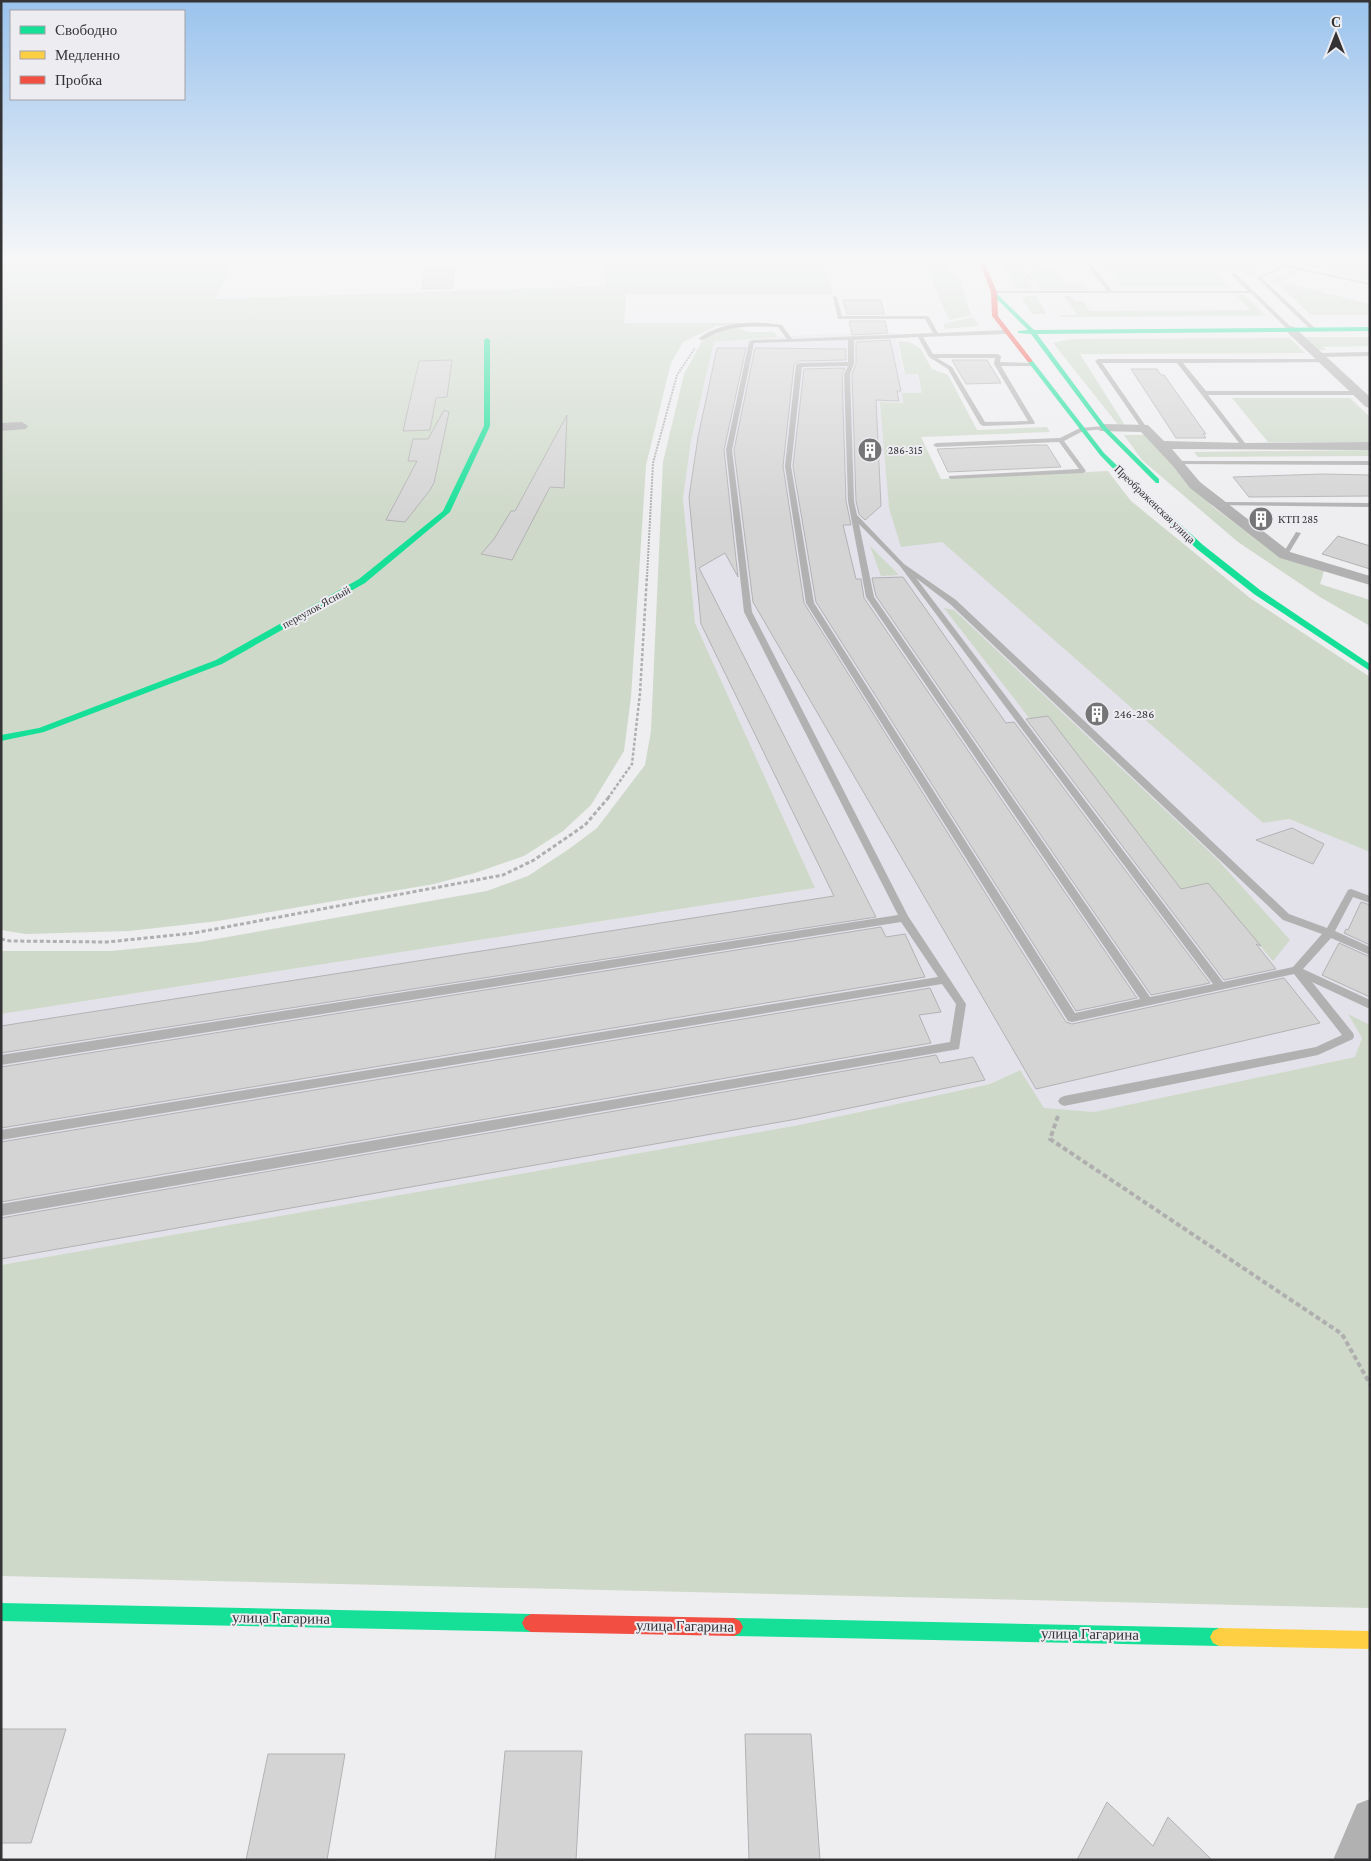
<svg xmlns="http://www.w3.org/2000/svg" width="1371" height="1861" font-family="'Crimson Pro',serif">
<rect width="100%" height="100%" fill="#eeedf0"/>
<!-- built -->
<polygon fill="#e3e1ea" points="895,333 904,374 917,374 922,393 903,403 880,402 942,542 1263,823 1289,819 1370,852 1370,1025 1349,1015 1362,1038 1355,1057 1094,1112 1044,1109 1019,1070 990,1084 799,1125 1,1265 1,1014 815,888 695,623 683,498 691,441 714,341 822,334"/>
<!-- green -->
<g fill="#ced9c9">
<polygon points="1,259 234,259 216,299 606,286 604,259 823,259 833,294 626,294 624,323 762,323 716,326 683,342 671,363 646,465 631,697 624,751 591,805 563,831 524,856 475,873 434,884 218,921 129,931 26,934 1,930"/>
<polygon points="922,259 949,259 946,261 950,271 958,275 971,315 949,320"/>
<polygon points="999,259 1014,259 1034,290 1016,288"/>
<polygon points="1021,259 1036,259 1040,265 1056,267 1057,268 1054,269 1064,284 1085,286 1088,290 1041,290"/>
<polygon points="1119,259 1198,259 1202,262 1232,262 1230,259 1280,259 1250,276 1243,272 1217,273 1231,287 1122,287 1110,272 1101,271 1097,264 1099,262 1120,263"/>
<polygon points="1328,259 1370,259 1370,281 1293,262"/>
<polygon points="1293,270 1301,271 1281,282 1370,304 1370,315 1311,315 1280,286 1269,282"/>
<polygon points="1236,295 1245,295 1266,316 1061,317 1059,315 1077,315 1064,296 1071,296 1075,301 1083,301 1090,311 1250,310"/>
<polygon points="1027,296 1036,296 1046,314 1032,314 1022,298"/>
<polygon points="973,317 979,326 945,329 943,324"/>
<polygon points="729,328 739,328 748,332 774,332 778,337 714,342 691,441 683,498 695,623 815,888 1,1014 1,951 112,951 199,942 487,891 528,876 569,849 597,828 645,765 651,731 663,462 684,374 702,341 710,334"/>
<polygon points="1301,337 1370,337 1370,346 1323,347 1326,350 1315,350"/>
<polygon points="1290,338 1305,353 1080,354 1126,427 1119,426 1053,343 1071,339"/>
<polygon points="898,341 909,342 920,348 932,369 948,375 977,430 1047,427 1050,432 921,437 941,479 1108,471 1131,501 1250,598 1370,677 1370,852 1289,819 1263,823 942,542 901,547 889,508 880,402 903,403 902,393 922,393 918,374 905,374"/>
<polygon points="1232,398 1350,398 1370,417 1370,442 1268,442"/>
<polygon points="1124,435 1145,435 1213,507 1282,558 1324,571 1320,584 1370,600 1370,626 1320,597 1238,542 1142,460"/>
<polygon points="1370,450 1370,456 1198,457 1194,452"/>
<polygon points="870,546 899,575 881,576"/>
<polygon points="944,608 954,610 1216,858 1290,940 1273,961 1208,884 1181,889 1048,716 1030,719"/>
<polygon points="1348,1014 1370,1025 1370,1608 1,1576 1,1265 799,1125 990,1084 1020,1070 1044,1108 1094,1112 1355,1057 1362,1038"/>
</g>
<!-- building -->
<g fill="#d5d4d5" stroke="#b3b2b3">
<polygon points="427,259 456,259 452,288 422,289"/>
<polygon points="843,300 881,300 884,314 847,314"/>
<polygon points="849,321 885,321 888,333 852,335"/>
<polygon points="890,340 901,391 897,391 899,401 876,400 881,506 865,520 859,514 856,501 852,374 856,364 856,342"/>
<polygon points="717,348 746,348 724,450 738,577 725,553 699,568 876,917 1,1053 1,1026 834,896 701,624 689,497 698,437"/>
<polygon points="755,348 846,349 846,360 799,361 794,365 783,466 804,603 1066,1022 1072,1024 1284,978 1320,1023 1036,1089 753,602 734,450"/>
<polygon points="452,360 447,397 436,398 430,430 403,431 419,361"/>
<polygon points="952,360 987,360 1001,383 966,384"/>
<polygon points="845,368 842,374 846,501 851,525 843,525 856,579 861,579 864,598 1137,998 1076,1011 816,602 793,466 804,369"/>
<polygon points="1131,369 1157,369 1161,375 1164,375 1206,434 1203,434 1206,438 1176,438"/>
<polygon points="444,410 449,412 434,483 430,490 405,522 386,520 417,461 408,461 413,439 428,439"/>
<polygon points="567,415 564,488 550,487 512,560 481,554 494,539 511,511 515,511"/>
<polygon points="1033,445 1047,445 1061,467 948,472 937,449"/>
<polygon points="1322,474 1370,475 1370,496 1249,497 1233,477"/>
<polygon points="1338,536 1370,546 1370,569 1322,554"/>
<polygon points="903,577 1006,723 1014,722 1210,983 1151,995 876,596 872,578"/>
<polygon points="1048,716 1181,889 1208,883 1261,946 1256,944 1276,969 1224,980 1026,719"/>
<polygon points="1292,828 1324,844 1313,864 1256,840"/>
<polygon points="1361,902 1370,905 1370,945 1344,933 1346,929 1348,930"/>
<polygon points="881,927 886,937 905,934 925,977 1,1128 1,1067"/>
<polygon points="1339,943 1370,957 1370,997 1322,975"/>
<polygon points="930,988 941,1012 919,1015 931,1043 1,1202 1,1142"/>
<polygon points="936,1055 940,1063 973,1057 985,1080 797,1119 1,1259 1,1218"/>
<polygon points="1,1729 66,1729 31,1843 1,1843"/>
<polygon points="745,1734 811,1734 820,1860 749,1860"/>
<polygon points="505,1751 582,1751 576,1860 495,1860"/>
<polygon points="268,1754 345,1754 327,1860 246,1860"/>
<polygon points="1107,1802 1153,1846 1168,1817 1212,1860 1077,1860"/>
</g>
<g fill="none" stroke-linecap="round" stroke-linejoin="round">
<!-- path-far3 -->
<g stroke="#afafaf" stroke-width="2" stroke-dasharray="2 1" stroke-linecap="butt">
<polyline points="1017,259 1031,280"/>
<polyline points="647,577 653,463 677,375 695,348"/>
</g>
<!-- path-far2 -->
<polyline stroke="#afafaf" stroke-width="2.5" stroke-dasharray="3 2" stroke-linecap="butt" points="608,798 632,764 640,693 647,575"/>
<!-- path-far1 -->
<polyline stroke="#afafaf" stroke-width="3" stroke-dasharray="4 2.5" stroke-linecap="butt" points="1,939 10,941 107,942 194,933 503,875 534,860 585,825 609,797"/>
<!-- path -->
<polyline stroke="#afafaf" stroke-width="4" stroke-dasharray="5 3" stroke-linecap="butt" points="1058,1116 1050,1139 1342,1334 1370,1384"/>
<!-- lane -->
<g fill="#b2b1b1" fill-rule="evenodd">
<polygon points="1083,259 1087,259 1112,291 1248,291 1231,274 1235,273 1293,329 1288,330 1251,293 994,293 992,292 994,291 1107,291"/>
<polygon points="1294,259 1298,259 1295,261 1293,260"/>
<polygon points="1284,264 1370,283 1370,285 1285,267 1262,278 1316,329 1311,330 1257,278"/>
<path d="M835,296l2,1 5,19h85l2,1 9,16 68,-3 3,2 -3,2 -83,3 10,17h65l3,2 -1,6 33,1v2l-2,1h-30l34,57 -1,1 -51,2 -3,-2 -32,-55 -19,-12 -11,-20 -64,3v24l-4,10 4,127 3,14 47,49 52,36 333,314 38,14 21,-38 3,-1 19,7v7l-17,-6 -18,34 35,16v8l-39,-17 -28,31 67,31v9l-58,-27 41,51 1,3 -1,3 -35,16 -254,51 -4,-2 -2,-3 2,-3 4,-2 252,-49 26,-12 -48,-61 -222,48 -4,-1 -262,-418 -21,-137 11,-101 3,-2 49,-1v-22l-94,3 -22,107 20,162 156,304 58,88 -7,45 -958,167v-12l949,-162 6,-38 -14,-20 -941,156v-10l937,-153 -37,-55 -900,143v-10l897,-140 -154,-303 -18,-162 23,-108 3,-2 35,-1 -9,-12c-26,-1 -52,-2 -75,13l-5,-1c22,-18 57,-18 84,-14l10,14 141,-6 -8,-14h-87l-5,-22zM937,358h58l-1,6 34,57 -43,1 -33,-55zM848,366l-4,8 4,127 18,96 274,402 -65,14 -261,-410 -23,-137 11,-99zM859,524l41,42 313,418 -63,13 -276,-400zM916,578l34,26 333,316 39,14 -29,33 -70,15z"/>
<polygon points="1370,352 1370,356 1318,357 1315,355 1318,353"/>
<polygon points="1327,359 1329,360 1329,362 1183,363 1206,391 1359,391 1362,393 1359,395 1208,395 1248,447 1245,449 1243,448 1177,363 1102,363 1147,428 1144,430 1142,429 1095,361 1098,359"/>
<polygon points="1104,426 1107,428 1106,429 1083,431 1064,441 1086,471 1083,473 951,479 949,478 949,476 1079,469 1059,442 936,447 933,445 936,443 1060,438 1080,428"/>
<polygon points="1178,461 1370,461 1370,465 1176,464 1176,462"/>
<polygon points="1218,502 1370,503 1370,507 1216,505 1215,504"/>
<polygon points="1296,532 1301,533 1287,556 1283,556 1282,555"/>
</g>
<!-- street -->
<g fill="#b2b1b1" fill-rule="evenodd">
<polygon points="1290,326 1294,327 1370,397 1370,408 1366,407 1286,331 1285,329 1286,327"/>
<polygon points="22,422 28,426 26,429 1,431 1,423"/>
<polygon points="1104,424 1148,425 1164,441 1245,443 1370,442 1370,450 1172,449 1200,482 1290,552 1370,576 1370,585 1280,558 1190,488 1173,466 1141,432 1100,431 1098,428"/>
<polygon points="1370,1799 1370,1860 1333,1860 1357,1804"/>
</g>
<!-- fast -->
<g fill="#16e098" fill-rule="evenodd">
<polygon points="995,292 1034,330 1370,327 1370,331 1037,334 1106,427 1159,479 1159,483 1156,483 1102,429 1031,334 1018,333 1018,331 1028,330 993,295"/>
<polygon points="487,338 490,340 490,426 450,512 365,583 222,664 44,732 1,741 1,735 39,728 216,660 359,579 443,511 484,426 484,340"/>
<polygon points="1028,360 1032,360 1104,453 1146,493 1203,545 1260,590 1370,664 1370,671 1254,594 1197,549 1140,497 1100,455 1028,362"/>
<polygon points="1,1603 531,1614 537,1617 540,1623 537,1629 531,1632 1,1621"/>
<polygon points="734,1618 1219,1628 1225,1631 1228,1637 1225,1643 1219,1646 734,1636 728,1633 725,1627 728,1621"/>
</g>
<!-- slow -->
<polygon fill="#ffcf43" fill-rule="evenodd" points="1219,1628 1370,1631 1370,1649 1219,1646 1213,1643 1210,1637 1213,1631"/>
<!-- jam -->
<g fill="#f24e42" fill-rule="evenodd">
<polygon points="978,259 983,259 997,292 998,316 1032,360 1032,362 1028,362 992,316 991,292"/>
<polygon points="531,1614 734,1618 740,1621 743,1627 740,1633 734,1636 531,1632 525,1629 522,1623 525,1617"/>
</g>
</g>
<!-- sky -->
<linearGradient id="sky" x2="0" y2="1"><stop stop-color="#9ac3ed"/><stop offset="0.5" stop-color="#f7f7f8"/><stop offset="1" stop-color="#f7f7f8" stop-opacity="0"/></linearGradient>
<rect width="1371" height="519" fill="url(#sky)"/>
<!-- icons -->
<defs>
<symbol id="building-disc" viewBox="-11 -11 22 22"><circle r="9.5" fill="#757476" stroke="#edecf1"/><path d="M-4-6H4V6H1V3H-1V6H-4ZM-2.5-4.3h1.7v1.8h-1.7ZM.8-4.3h1.7v1.8H.8ZM-2.5-1h1.7V.8h-1.7ZM.8-1h1.7V.8H.8Z" fill="#fff"/></symbol>
</defs>
<g fill-rule="evenodd">
<use href="#building-disc" x="856" y="436" width="28" height="28"/>
<use href="#building-disc" x="1247" y="505" width="28" height="28"/>
<use href="#building-disc" x="1083" y="700" width="28" height="28"/>
</g>
<g text-anchor="middle" stroke-width="4" stroke-linejoin="round" paint-order="stroke">
<!-- far-poi labels -->
<g font-size="11" fill="#343335" stroke="#edecf1" text-anchor="start">
<text x="888" y="454">286-315</text>
<text x="1278" y="523">КТП 285</text>
</g>
<!-- far-street labels -->
<g font-size="11" fill="#343335" stroke="#edecf1">
<text transform="translate(1155 504) rotate(44)" y="4">Преображенская улица</text>
<text transform="translate(316 607) rotate(-29)" y="4">переулок Ясный</text>
</g>
<!-- poi labels -->
<g font-size="12" fill="#343335" stroke="#edecf1" text-anchor="start">
<text x="1114" y="718">246-286</text>
</g>
<!-- near-street labels -->
<g font-size="15" fill="#343335" stroke="#edecf1">
<text transform="translate(281 1618) rotate(1)" y="5">улица Гагарина</text>
<text transform="translate(685 1626) rotate(1)" y="5">улица Гагарина</text>
<text transform="translate(1090 1634) rotate(1)" y="5">улица Гагарина</text>
</g>
</g>
<!-- border -->
<rect width="1371" height="1861" fill="none" stroke="#343335" stroke-width="5"/>
<!-- legend -->
<rect x="10" y="10" width="175" height="90" fill="#edecf1" stroke="#a3a2a6"/>
<rect x="20" y="26" width="25" height="8" fill="#16e098" stroke="#a3a2a6"/>
<text x="55" y="35" font-size="15" fill="#343335">Свободно</text>
<rect x="20" y="51" width="25" height="8" fill="#ffcf43" stroke="#a3a2a6"/>
<text x="55" y="60" font-size="15" fill="#343335">Медленно</text>
<rect x="20" y="76" width="25" height="8" fill="#f24e42" stroke="#a3a2a6"/>
<text x="55" y="85" font-size="15" fill="#343335">Пробка</text>
<!-- north arrow -->
<g transform="translate(1336 35)" stroke="#edecf1" stroke-width="4" paint-order="stroke">
<path d="M0-4L9 19L0 12L-9 19Z" fill="#343335"/>
<text y="-8" font-size="14" font-weight="bold" text-anchor="middle" fill="#343335">С</text>
</g>
</svg>
